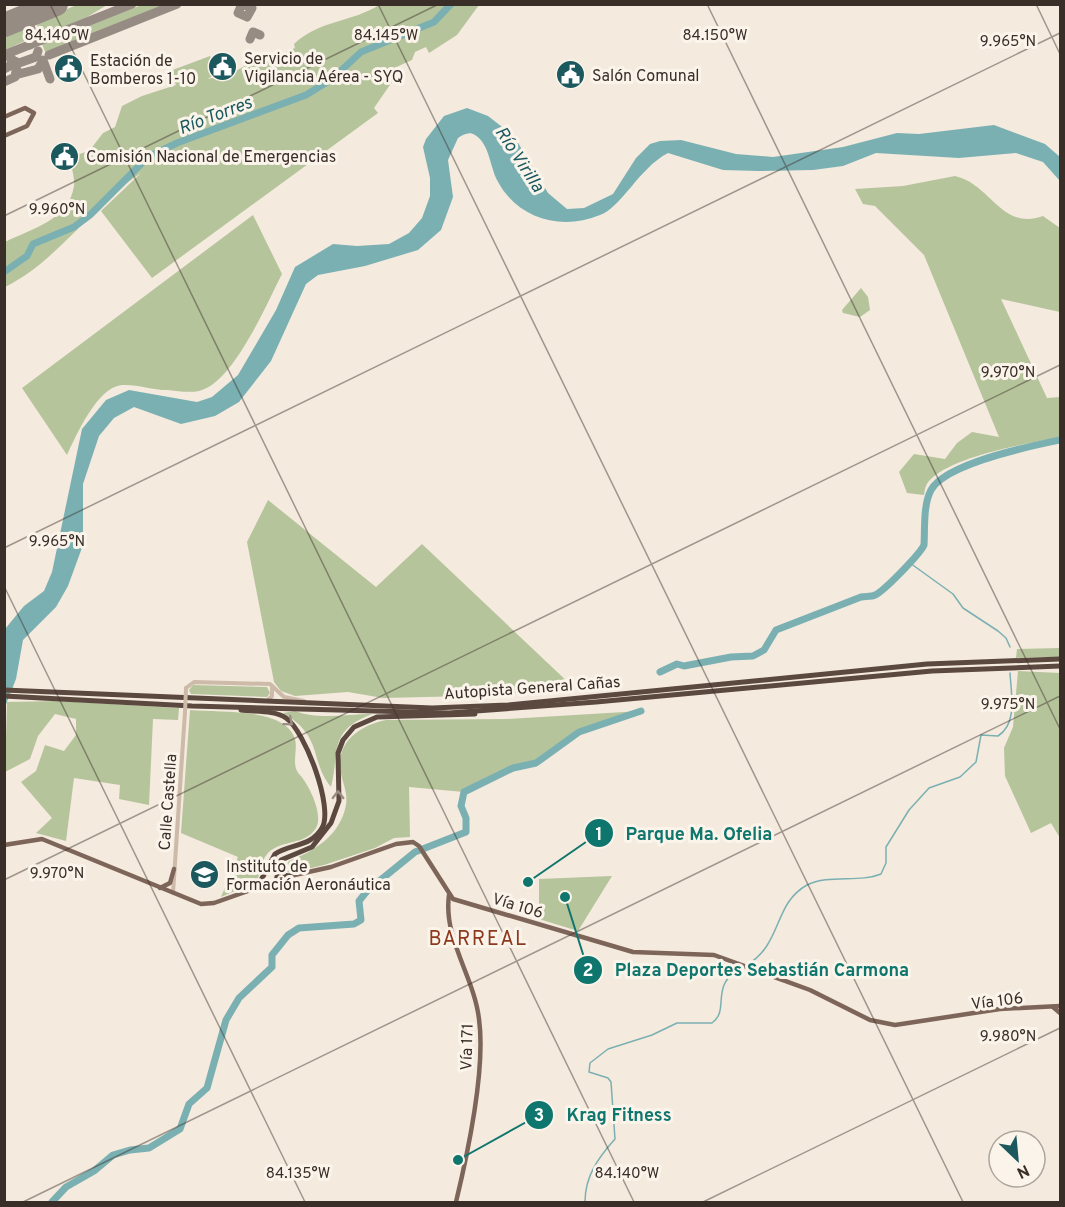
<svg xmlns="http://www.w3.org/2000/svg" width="1065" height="1207" font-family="Overpass,sans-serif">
<rect width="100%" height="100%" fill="#f4eade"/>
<!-- green -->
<g fill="#b6c49c">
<polygon points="79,4 107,5 87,17 45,35 38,31 37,22"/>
<polygon points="144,4 169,5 46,54 42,44"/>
<path d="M379,5h100l-22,30 -28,18 -3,-6 -11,5 -3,8 -20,9 2,10 -20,29 4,5 -226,165 -51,-67 40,-38c-49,32 -83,88 -136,114v-45c26,-13 64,-22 69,-56 1,-9 -3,-19 -4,-28l20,-8 13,-17 12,-6 7,-21 20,-10 34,-11 -6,-14 40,-15 9,17 -12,6 21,-4 28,-15 10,1 29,-13 -1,-4c25,-24 59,-22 85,-39z"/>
<polygon points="19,27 27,30 27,40 5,50 5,33"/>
<path d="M955,176c36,8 46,55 88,40l17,12v84l-59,-13 46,99 13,-1v40c-34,7 -102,18 -128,41 -6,5 -7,10 -8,17l-17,-2 -8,-21 15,-18 31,5 12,-16 15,-11 27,5 -75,-182 -49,-49 -12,-2 -8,-15 48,-3z"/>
<path d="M253,215l29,59c-15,29 -49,110 -83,117 -9,2 -22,0 -32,-1 -15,0 -31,-6 -45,-5 -25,2 -46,51 -55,70l-45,-67z"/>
<polygon points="861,288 868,297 870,310 860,317 843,313 842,310"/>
<polygon points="268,500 376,587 422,544 571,685 532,692 468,696 383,698 348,692 295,696 281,691 274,682 247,542"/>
<polygon points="1060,648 1060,657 1016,658 1017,649"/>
<polygon points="1018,671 1060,673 1060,838 1051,823 1031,833 1005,776 1004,748 1013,727"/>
<polygon points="193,685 267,687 270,693 267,697 191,694 189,690"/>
<polygon points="57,701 179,708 178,720 153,719 149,805 119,799 120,785 74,778 66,841 36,833 52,818 21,782 36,771 45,745 64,751 76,735 76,719 55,714 38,736 30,759 5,772 7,702"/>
<path d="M190,710c29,3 95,-3 105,29 3,11 -4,26 4,35 9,9 25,40 17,54 -11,18 -34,11 -48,25 -8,8 -6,19 -12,29l-35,15 17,-40 -57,-24z"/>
<path d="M295,711c24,9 52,3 77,3 -44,17 -32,37 -41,73 -22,-27 -7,-50 -48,-74z"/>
<path d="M641,711l-62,21 -43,31 -23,6 -49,23 -55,-5 1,50 -16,1 -19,10 -51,17 -34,8 -7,-3 6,-9c25,-10 51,-25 57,-56 2,-13 -4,-23 -6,-36 -3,-28 21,-44 46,-49l120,-1z"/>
<polygon points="612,876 578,931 539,919 539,879"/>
</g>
<!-- water -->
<path fill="#7bb0b3" d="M467,108l21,8 26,20 34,57 19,16 17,-1 29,-14 23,-36 14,-14 10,-3 21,-1 55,14 37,3 70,-10 54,-14 22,1 75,-9 51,19 15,13v24l-17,-19 -27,-9 -57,5 -83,-5 -33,13 -30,4 -55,1 -35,-1 -55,-17c-29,15 -46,54 -68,62 -39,16 -83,4 -103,-35 -7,-14 -8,-37 -22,-45 -6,-4 -12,0 -17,3l-10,22 5,37 -12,33 -23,20 -53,16 -47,9 -12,9 -35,77 -32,41 -24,14 -34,8 -47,-17 -20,11 -15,18 -16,48v61l-15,41 -12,21 -33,33 -7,39 -11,28v-78l19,-23 20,-15 8,-19 30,-143 24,-29 23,-10 68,12 15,-5 26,-22 38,-65 19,-43 38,-23 24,2 32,-2 20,-11 13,-15 8,-22v-18l-7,-31 3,-8 18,-23z"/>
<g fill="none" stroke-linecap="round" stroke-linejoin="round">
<!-- stream -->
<g stroke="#7bb0b3" stroke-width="1.5">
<polyline points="910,563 953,594 963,608 998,631 1006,638 1010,647"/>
<path d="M747,965c36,-22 26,-61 60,-80 22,-11 52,-2 74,-11l5,-11v-16l23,-37 20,-22 31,-11 16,-15 5,-27 17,1c20,-12 13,-43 12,-63"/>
<path d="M585,1202c0,-26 13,-44 30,-63l-4,-57 -3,-4 -19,-6 1,-9 18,-14 44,-14 25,-12h35c19,-14 -4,-37 30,-56"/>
</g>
<!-- river -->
<g stroke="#7bb0b3" stroke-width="7">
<polyline points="4,272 27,256 33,244 74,227 90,215 148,157 177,143 306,95 332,79 361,52 434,22 451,4"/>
<path d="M660,672l17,-8 7,2 47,-9 22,-1 11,-6 12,-20 85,-33c4,-1 10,0 14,-2 8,-3 45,-41 49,-50 1,-16 -1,-40 7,-55 15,-27 100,-44 129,-50"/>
<polyline points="52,1202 66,1187 94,1171 113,1155 130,1150 149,1148 180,1129 189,1104 207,1088 226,1020 239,998 272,967 272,955 288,935 299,928 354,924 361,920 359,901 367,891 415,852 466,832 466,818 461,806 464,792 513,768 536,763 579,732 641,711"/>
</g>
<!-- taxiway -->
<g stroke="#978c84" stroke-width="9">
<polyline points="242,4 238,13 247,17 252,8 242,4"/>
<polyline points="250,39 253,32 260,35"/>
<polyline points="30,45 34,38 29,23 33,14"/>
<polyline points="4,55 132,4"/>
<polyline points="5,55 11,58 19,74 38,69 43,61"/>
<polyline points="49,55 177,4"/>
<polyline points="43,60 50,79"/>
<polyline points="4,69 10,66 12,60 19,63 36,57 38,51"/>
<polyline points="4,82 15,77 16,71"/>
</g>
<!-- runway -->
<polyline stroke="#978c84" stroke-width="24" points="4,25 56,4"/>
<!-- minor -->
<g stroke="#cdbaa8" stroke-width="4">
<polyline points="186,688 194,682 270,684 284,697 304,701"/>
<polyline points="268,700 272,696 272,686"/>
<polyline points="173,893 185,712"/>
</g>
<!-- major -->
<g stroke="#7d6559" stroke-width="4.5">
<polyline points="4,117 25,108 34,113 27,126 4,136"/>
<polyline points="4,845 42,839 201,904 214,903 290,876 331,867 396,844 413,842 419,846 453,899 633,952 714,955 810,990 870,1020 895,1025 1000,1009 1060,1006"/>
<polyline points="160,888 170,883 174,869"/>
<path d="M449,895c-6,44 25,81 30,124 7,51 -11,133 -23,183"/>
<polyline points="1053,1007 1060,1013"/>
</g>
<!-- highway -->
<g stroke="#5b483f" stroke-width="5">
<polyline points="4,690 432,708 508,705 927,664 1060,659"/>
<polyline points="4,696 192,706 449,713 596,702 932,671 1060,666"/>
<path d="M241,710c14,2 33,0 45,8 19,13 48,90 36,110 -12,20 -31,15 -47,26l-15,28 -11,8"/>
<polyline points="278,867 282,875 290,876"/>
<polyline points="276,881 281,860 312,847 331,823 339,801 338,753 343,740 354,727 377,717 475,714"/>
</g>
<!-- minor-bridge -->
<polyline stroke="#cdbaa8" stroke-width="4" points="185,712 186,688"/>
</g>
<!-- one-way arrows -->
<defs><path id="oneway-chevron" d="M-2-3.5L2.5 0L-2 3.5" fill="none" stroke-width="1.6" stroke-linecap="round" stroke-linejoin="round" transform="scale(1.5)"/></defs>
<g stroke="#9b8d84">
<use href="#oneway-chevron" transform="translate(289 722) rotate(40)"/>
<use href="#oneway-chevron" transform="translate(338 795) rotate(-90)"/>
</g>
<!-- ticks -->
<path fill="none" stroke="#3a2e29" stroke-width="1.5" stroke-opacity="0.45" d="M50,4l584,1198M378,4l585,1198M707,4l353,725M1036,4l24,50M4,216l435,-212M4,548l1056,-515M4,586l301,616M4,880l1056,-515M23,1202l1037,-506M703,1202l357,-174"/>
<!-- icons -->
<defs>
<symbol id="civic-disc" viewBox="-11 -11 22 22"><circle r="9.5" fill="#1b595e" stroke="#fbf4eb"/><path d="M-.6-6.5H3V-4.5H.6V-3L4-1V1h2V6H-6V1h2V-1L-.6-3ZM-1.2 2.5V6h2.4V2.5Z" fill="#fff"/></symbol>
<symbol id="university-disc" viewBox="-11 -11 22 22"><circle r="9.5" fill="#1b595e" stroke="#fbf4eb"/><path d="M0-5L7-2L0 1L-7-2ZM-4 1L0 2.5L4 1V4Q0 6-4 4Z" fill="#fff"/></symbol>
</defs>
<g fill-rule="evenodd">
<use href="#civic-disc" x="206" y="50" width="33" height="33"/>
<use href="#civic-disc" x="52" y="52" width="33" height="33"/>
<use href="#civic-disc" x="554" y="58" width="33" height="33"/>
<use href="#civic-disc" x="48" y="140" width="33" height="33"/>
<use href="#university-disc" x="188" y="858" width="33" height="33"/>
</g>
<g text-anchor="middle" stroke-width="6" stroke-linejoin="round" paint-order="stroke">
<!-- poi labels -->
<g font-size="16" fill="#3a2e29" stroke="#fbf4eb" text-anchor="start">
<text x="244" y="64">Servicio de<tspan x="244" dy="18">Vigilancia Aérea - SYQ</tspan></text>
<text x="90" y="66">Estación de<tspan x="90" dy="18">Bomberos 1-10</tspan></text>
<text x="592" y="81">Salón Comunal</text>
<text x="86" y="162">Comisión Nacional de Emergencias</text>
<text x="226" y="872">Instituto de<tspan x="226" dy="18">Formación Aeronáutica</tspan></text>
</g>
<!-- street labels -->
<g font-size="16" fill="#3a2e29" stroke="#fbf4eb">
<text transform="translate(532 687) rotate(-4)" y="6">Autopista General Cañas</text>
<text transform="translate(167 802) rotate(-86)" y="6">Calle Castella</text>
<text transform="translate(518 905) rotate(17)" y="6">Vía 106</text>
<text transform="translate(997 1000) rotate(-7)" y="6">Vía 106</text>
<text transform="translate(466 1047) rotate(-88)" y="6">Vía 171</text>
</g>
<!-- water labels -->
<g font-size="18" font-style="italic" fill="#1b595e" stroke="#fbf4eb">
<text transform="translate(215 115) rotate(-21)" y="6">Río Torres</text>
<text transform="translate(520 159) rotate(57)" y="6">Río Virilla</text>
</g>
<!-- quarter labels -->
<g font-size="20" letter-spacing="1.5" fill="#8e391d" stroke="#fbf4eb">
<text x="478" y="945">BARREAL</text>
</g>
</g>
<g font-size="15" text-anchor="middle" fill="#3a2e29" stroke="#fbf4eb" stroke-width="6" stroke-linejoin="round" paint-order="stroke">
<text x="57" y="40">84.140°W</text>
<text x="386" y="40">84.145°W</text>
<text x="715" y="40">84.150°W</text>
<text x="1008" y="46">9.965°N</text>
<text x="57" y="214">9.960°N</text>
<text x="1008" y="377">9.970°N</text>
<text x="57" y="546">9.965°N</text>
<text x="1008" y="709">9.975°N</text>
<text x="57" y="878">9.970°N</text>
<text x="1008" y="1041">9.980°N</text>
<text x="298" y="1178">84.135°W</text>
<text x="627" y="1178">84.140°W</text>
</g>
<!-- callouts -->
<path fill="none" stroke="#0f766e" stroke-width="2" d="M528 882L599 833M565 897L588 970M458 1160L539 1115"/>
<g fill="#0f766e" stroke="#fbf4eb" stroke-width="2">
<circle cx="528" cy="882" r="6"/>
<circle cx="565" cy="897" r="6"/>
<circle cx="458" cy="1160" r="6"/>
<circle cx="599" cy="833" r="15"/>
<circle cx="588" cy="970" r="15"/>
<circle cx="539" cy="1115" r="15"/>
</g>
<g font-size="18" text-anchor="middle" font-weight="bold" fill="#fff">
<text x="599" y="840">1</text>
<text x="588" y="976">2</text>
<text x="539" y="1121">3</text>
</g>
<g font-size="18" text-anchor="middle" font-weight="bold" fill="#0f766e" stroke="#fbf4eb" stroke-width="6" stroke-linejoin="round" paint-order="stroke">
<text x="699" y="840">Parque Ma. Ofelia</text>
<text x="762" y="976">Plaza Deportes Sebastián Carmona</text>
<text x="619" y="1121">Krag Fitness</text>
</g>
<!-- border -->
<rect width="1065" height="1207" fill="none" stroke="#3a2e29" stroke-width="12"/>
<!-- north arrow -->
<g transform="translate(1017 1159) rotate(154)"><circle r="28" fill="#fbf4eb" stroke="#aea59d" stroke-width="1.5"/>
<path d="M0-4.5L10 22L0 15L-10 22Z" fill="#1b595e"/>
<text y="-9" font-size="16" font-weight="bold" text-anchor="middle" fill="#3a2e29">N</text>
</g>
</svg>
